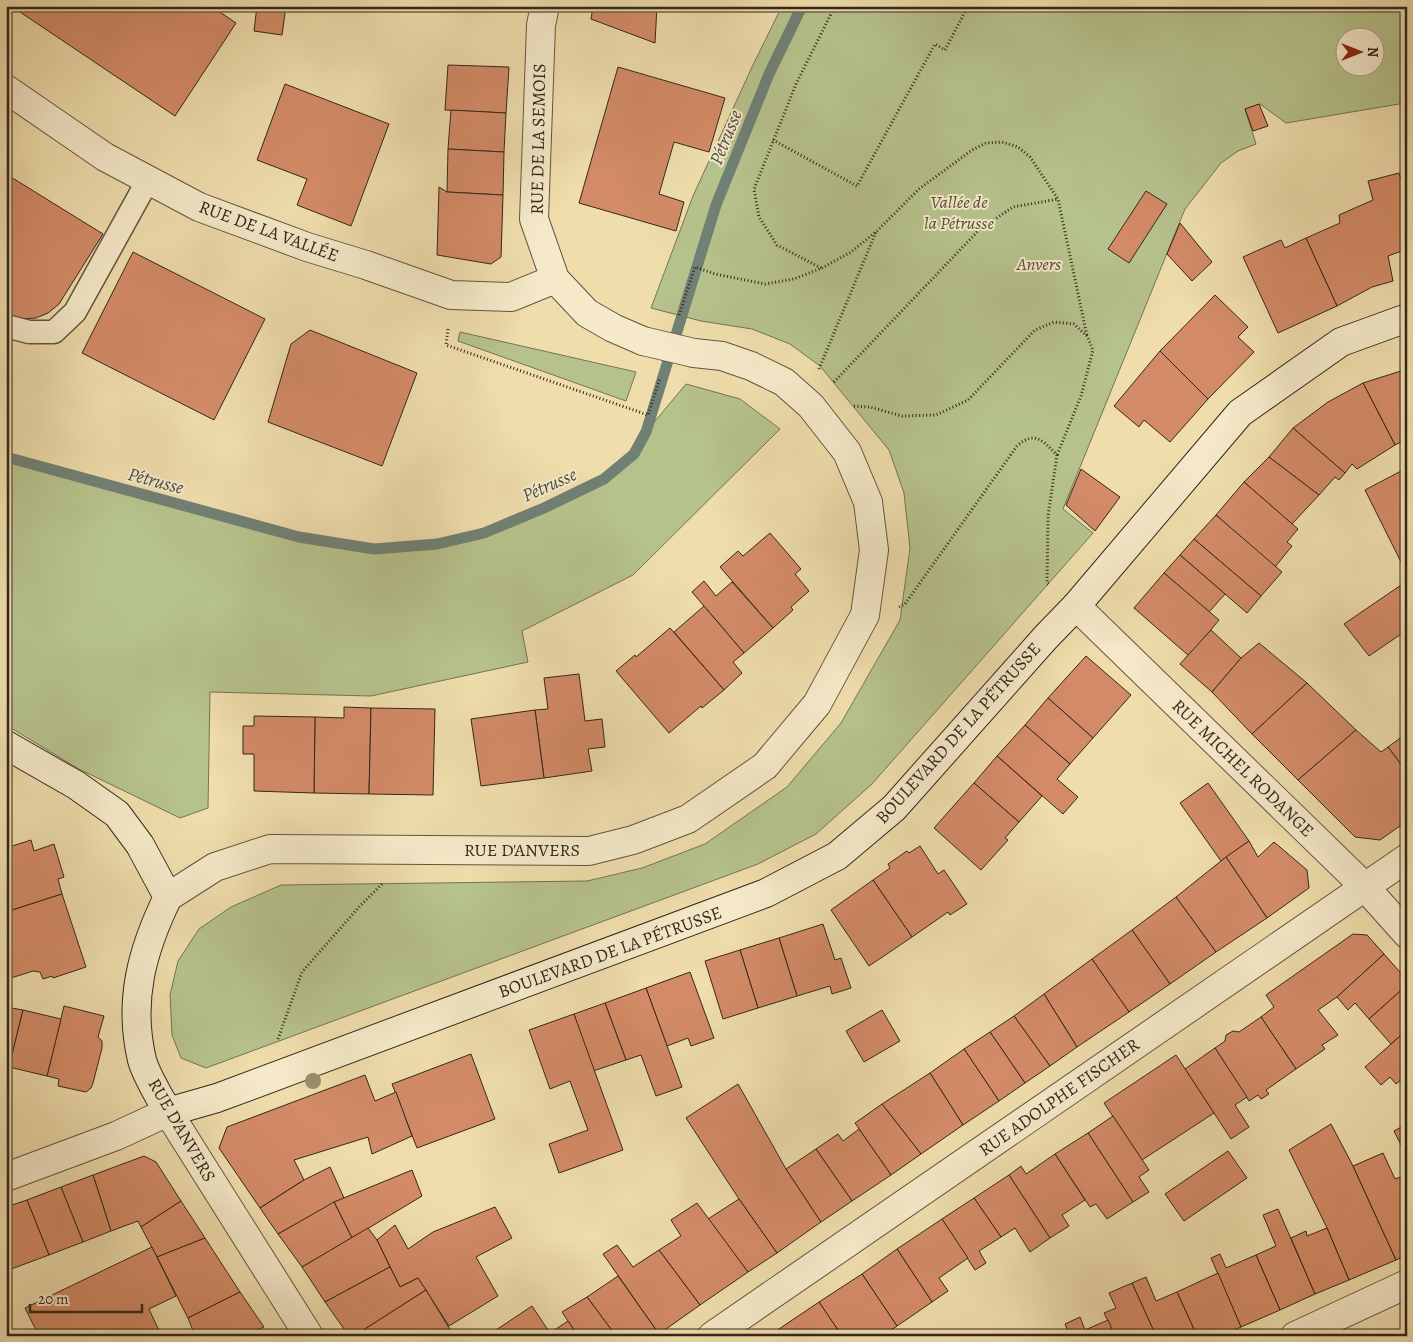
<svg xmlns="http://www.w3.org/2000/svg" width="1413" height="1342" font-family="Alegreya,serif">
<rect width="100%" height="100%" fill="#efddac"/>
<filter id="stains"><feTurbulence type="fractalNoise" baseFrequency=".004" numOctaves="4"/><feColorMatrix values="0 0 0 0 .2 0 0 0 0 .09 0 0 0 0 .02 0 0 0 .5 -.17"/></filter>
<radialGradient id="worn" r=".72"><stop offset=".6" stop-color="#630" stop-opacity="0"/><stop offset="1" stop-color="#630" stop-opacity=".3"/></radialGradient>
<!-- green -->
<g fill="#b6c28c" stroke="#747454" fill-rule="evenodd">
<path d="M782,6h625v98l-2,-1 -119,20 -26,-19 -15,5 11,35 -18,7 -17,12 -36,46 -122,300 30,24 -221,251 -56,50 -58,30 -552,204 -25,-10 -9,-23 -2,-40 8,-34 21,-32 32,-22 50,-22 306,-4 55,-13 63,-24 82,-57 54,-64 59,-103 10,-72 -6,-55 -15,-43 -69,-84 -30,-22 -38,-15 -51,-8 -50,-13 42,-112 59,-129zM1346,38h30v30h-30z"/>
<polygon points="460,332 636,372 626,401 458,341"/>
<polygon points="686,384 740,399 780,429 633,575 522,631 528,662 371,696 210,692 208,808 180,818 79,769 6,725 6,457 299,537 374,549 437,544 484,533 544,508 604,479 634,454 646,432"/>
</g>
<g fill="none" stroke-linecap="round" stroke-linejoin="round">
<!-- stream -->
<polyline stroke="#718075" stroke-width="11" points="6,457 299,537 374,549 437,544 484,533 544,508 604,479 634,454 646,432 716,205 769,74 802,6"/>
</g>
<!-- building -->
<g fill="#d38b67" stroke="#33271c">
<polygon points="11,6 211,6 236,23 175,116"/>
<polygon points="257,6 286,6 282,35 254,31"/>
<polygon points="593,6 657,6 655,43 591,19"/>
<polygon points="448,65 509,67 506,113 445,110"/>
<polygon points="618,67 725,98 709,152 674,142 659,194 684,202 676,231 579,203"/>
<polygon points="285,84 389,124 351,226 297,205 307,179 257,160"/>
<polygon points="1259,104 1268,126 1253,131 1245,109"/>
<polygon points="451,110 506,113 504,152 448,149"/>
<polygon points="448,149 504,152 503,195 447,192"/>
<polygon points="1399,173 1403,185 1407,184 1407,249 1388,256 1393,281 1372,287 1337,306 1306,238 1340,223 1339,215 1373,200 1368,181"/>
<polygon points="6,174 103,234 59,304 48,313 36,318 23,319 6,314"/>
<polygon points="439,187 447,192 503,195 501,257 491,264 437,255"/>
<polygon points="1146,191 1167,204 1129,263 1108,249"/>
<polygon points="1180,223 1212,262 1192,281 1167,254"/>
<polygon points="1306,238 1337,306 1278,333 1243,257 1281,240 1285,248"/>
<polygon points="133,252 265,319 214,420 82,353"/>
<polygon points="1215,295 1248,327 1238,337 1254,352 1208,399 1160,351"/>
<polygon points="310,330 417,373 382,466 268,422 291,344"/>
<polygon points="1160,351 1208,399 1170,442 1144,420 1139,427 1114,406"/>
<polygon points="1401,371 1407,383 1407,439 1395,445 1363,383"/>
<polygon points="1363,383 1395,445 1357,469 1352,464 1345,473 1293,428 1328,402"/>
<polygon points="1293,428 1345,473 1339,480 1335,477 1319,495 1269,457"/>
<polygon points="1269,457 1319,495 1292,524 1244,482"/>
<polygon points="1081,469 1120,497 1095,531 1066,505"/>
<polygon points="1403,470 1407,478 1407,574 1365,490"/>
<polygon points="1244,482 1298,529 1287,542 1292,546 1275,567 1216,515"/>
<polygon points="1216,515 1282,572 1261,596 1194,539"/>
<polygon points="770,533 801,569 795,574 809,591 791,607 793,610 773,628 720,567 738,551 743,556"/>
<polygon points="1194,539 1261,596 1247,613 1180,555"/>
<polygon points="1180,555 1225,594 1209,612 1164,573"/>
<polygon points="1164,573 1219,620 1189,656 1134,608"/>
<polygon points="704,581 716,596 732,582 773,628 744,653 692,592"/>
<polygon points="1407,581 1407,630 1369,656 1344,624"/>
<polygon points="704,606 744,653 733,662 742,673 724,690 674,632"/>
<polygon points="670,628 724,690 702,708 701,706 669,733 616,671 635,655 636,657"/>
<polygon points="1211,630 1241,658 1212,692 1180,664"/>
<polygon points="1259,643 1307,683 1252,734 1212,692 1241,658"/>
<polygon points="1086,656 1131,695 1093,738 1048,698"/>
<polygon points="579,674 585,721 602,719 605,747 588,749 592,771 544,778 535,710 548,709 544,678"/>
<polygon points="1307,683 1356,730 1298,780 1252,734"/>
<polygon points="1048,698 1093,738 1070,764 1025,725"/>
<polygon points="344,707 371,708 369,794 314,793 315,717 344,718"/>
<polygon points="371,708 435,709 433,795 369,794"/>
<polygon points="535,710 544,778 481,786 471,719"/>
<polygon points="254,716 315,717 314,793 254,791 254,754 243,754 243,726 254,726"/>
<polygon points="1025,725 1070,764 1057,779 1078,797 1063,814 997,756"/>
<polygon points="1356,730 1381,752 1388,747 1407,772 1407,821 1380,840 1355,837 1298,780"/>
<polygon points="1407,733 1407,772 1388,747"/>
<polygon points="997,756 1042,796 1019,822 974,783"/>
<polygon points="974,783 1019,822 1005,838 1008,840 981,870 934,828"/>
<polygon points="1208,783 1249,841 1221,861 1180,803"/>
<polygon points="31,840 34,851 54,844 64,877 58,879 62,894 6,912 6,848"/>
<polygon points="1249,841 1258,857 1274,842 1307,870 1309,888 1267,918 1226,857"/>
<polygon points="920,846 938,874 944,870 967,904 950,915 948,912 912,937 873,880 890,868 888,864 907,851 909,853"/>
<polygon points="1226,857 1267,918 1216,952 1176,897"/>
<polygon points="873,880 912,937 869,966 831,910"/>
<polygon points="62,894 86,967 53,978 52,976 43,979 40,972 33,971 11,978 6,962 6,912"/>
<polygon points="1176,897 1216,952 1170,984 1132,930"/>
<polygon points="823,924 835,960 841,958 851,988 832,994 830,986 797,996 779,938"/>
<polygon points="1132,930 1170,984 1129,1012 1092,959"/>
<polygon points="1353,934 1367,935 1384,954 1337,997 1318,1010 1338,1035 1322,1045 1325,1049 1296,1069 1261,1017 1274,1007 1266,995"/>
<polygon points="779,938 797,996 758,1008 740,950"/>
<polygon points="740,950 758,1008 723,1019 705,961"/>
<polygon points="1384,954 1407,980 1407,985 1369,1019 1355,1003 1348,1010 1337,997"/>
<polygon points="1092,959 1129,1012 1077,1047 1044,994"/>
<polygon points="690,972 714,1038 691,1046 688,1038 667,1046 646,988"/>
<polygon points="1407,985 1407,1030 1391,1044 1369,1019"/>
<polygon points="646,988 682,1087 656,1096 641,1055 626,1060 605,1003"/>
<polygon points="1044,994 1077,1047 1050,1066 1014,1016"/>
<polygon points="6,998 9,999 6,1007 23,1010 9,1067 6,1067"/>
<polygon points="605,1003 626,1060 593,1071 574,1014"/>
<polygon points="64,1006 104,1016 98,1037 102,1041 102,1048 93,1083 91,1088 86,1092 58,1086 59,1079 47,1076"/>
<polygon points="23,1010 61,1019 47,1076 9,1067"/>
<polygon points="882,1010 900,1041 864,1062 846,1031"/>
<polygon points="574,1014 623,1150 559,1173 549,1144 588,1130 570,1081 550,1089 529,1030"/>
<polygon points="1014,1016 1050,1066 1025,1083 990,1032"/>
<polygon points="1261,1017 1296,1069 1266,1090 1269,1094 1261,1099 1258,1095 1249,1101 1215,1048 1225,1041 1226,1035 1233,1031 1239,1032"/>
<polygon points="1407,1030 1407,1075 1396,1084 1390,1077 1381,1085 1365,1067"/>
<polygon points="990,1032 1025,1083 999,1101 964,1049"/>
<polygon points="1215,1048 1247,1097 1235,1105 1249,1127 1231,1139 1185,1069"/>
<polygon points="964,1049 999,1101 963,1125 930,1073"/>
<polygon points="471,1054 495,1119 417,1148 392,1084"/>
<polygon points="1176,1055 1214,1113 1142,1160 1104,1103"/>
<polygon points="930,1073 963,1125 921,1154 882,1104"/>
<polygon points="365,1075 375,1101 396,1092 412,1136 372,1154 368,1137 294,1160 304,1180 260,1208 219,1148 227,1127"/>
<polygon points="738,1084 786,1169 821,1222 777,1253 739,1199 686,1118"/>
<polygon points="882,1104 921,1154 891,1175 855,1123"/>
<polygon points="1113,1116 1149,1170 1139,1177 1149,1192 1133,1202 1088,1133"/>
<polygon points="1331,1124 1353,1166 1396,1260 1349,1280 1327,1228 1289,1150"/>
<polygon points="1407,1124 1407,1157 1394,1131"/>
<polygon points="859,1129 891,1175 852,1201 816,1149 838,1134 843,1141"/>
<polygon points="1088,1133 1133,1202 1107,1219 1096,1204 1090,1207 1055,1154"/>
<polygon points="816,1149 852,1201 821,1222 786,1169"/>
<polygon points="1228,1151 1247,1178 1184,1221 1165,1194"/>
<polygon points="1383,1153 1395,1179 1406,1175 1407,1177 1407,1255 1396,1260 1353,1166"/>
<polygon points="1055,1154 1085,1200 1062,1215 1069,1226 1050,1238 1009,1175 1021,1166 1026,1174"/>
<polygon points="144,1156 156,1162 181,1201 141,1227 138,1221 111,1231 93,1175"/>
<polygon points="330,1167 344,1198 278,1234 260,1208 304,1180"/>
<polygon points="412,1170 422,1196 352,1238 334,1202"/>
<polygon points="93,1175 111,1231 83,1242 61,1187"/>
<polygon points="1009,1175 1050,1238 1030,1252 1015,1228 1001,1237 974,1198"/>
<polygon points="61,1187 83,1242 49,1255 27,1200"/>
<polygon points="974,1198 1001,1237 979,1251 986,1263 975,1270 942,1219"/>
<polygon points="739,1199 777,1253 748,1272 708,1219"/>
<polygon points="27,1200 49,1255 6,1271 6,1207"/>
<polygon points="181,1201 205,1238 157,1257 141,1227"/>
<polygon points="334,1202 352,1238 302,1267 278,1234"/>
<polygon points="697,1203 748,1272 700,1305 659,1250 681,1236 671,1220"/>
<polygon points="495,1207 512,1238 476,1257 498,1296 449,1326 418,1278 400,1287 377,1240 395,1225 408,1249 433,1232"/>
<polygon points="1278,1209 1315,1294 1280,1310 1256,1255 1276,1246 1263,1215"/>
<polygon points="942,1219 968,1258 939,1278 948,1291 932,1302 897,1249"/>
<polygon points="368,1228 377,1240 390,1267 325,1302 302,1267"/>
<polygon points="1327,1228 1349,1280 1315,1294 1291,1238 1306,1231 1307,1236"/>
<polygon points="205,1238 240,1292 188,1318 157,1257"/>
<polygon points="617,1245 633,1267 659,1250 700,1305 659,1334 603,1254"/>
<polygon points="152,1247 176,1296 149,1309 160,1333 155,1336 39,1336 25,1308"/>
<polygon points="897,1249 932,1302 897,1326 862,1274"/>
<polygon points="1220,1254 1226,1268 1256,1255 1280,1310 1241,1327 1211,1258"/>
<polygon points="390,1267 400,1287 418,1278 426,1290 354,1336 349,1336 325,1302"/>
<polygon points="1218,1273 1241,1327 1222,1336 1197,1336 1177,1292"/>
<polygon points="862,1274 897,1326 882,1336 842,1336 819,1302"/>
<polygon points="618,1276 659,1334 656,1336 616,1336 587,1297"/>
<polygon points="1146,1277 1156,1301 1177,1292 1197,1336 1156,1336 1132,1283"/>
<polygon points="1132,1283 1156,1336 1115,1336 1104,1313 1116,1308 1109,1293"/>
<polygon points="426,1290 454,1336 354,1336"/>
<polygon points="240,1292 264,1327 243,1336 195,1336 188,1318"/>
<polygon points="587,1297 616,1336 578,1336 562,1312"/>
<polygon points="819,1302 842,1336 780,1336 776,1331"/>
<polygon points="532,1306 550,1333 568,1321 578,1336 495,1336 493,1332"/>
<polygon points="1080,1317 1085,1330 1108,1320 1115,1336 1070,1336 1065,1324"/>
<polygon points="1040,1330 1042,1336 1027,1336"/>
</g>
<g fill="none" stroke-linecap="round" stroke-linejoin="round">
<defs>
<polyline id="lane" points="6,326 29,332 54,332 75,312 148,180"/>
<g id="street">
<polyline points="545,6 541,25 534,219 555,279 587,313 613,328 643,341"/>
<polyline points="6,89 105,157 199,207 307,247 366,265 451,295 511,297 555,279"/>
<polyline points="1076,606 1365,887 1407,934"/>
<polyline points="168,897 215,867 270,849 589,851 633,840 688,819 765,766 817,704 865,615 874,550 868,502 847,452 811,406 784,382 751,366 722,356 694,353"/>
<polyline points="6,1177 116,1136 168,1112 309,1336"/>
<polyline points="712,1336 1407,858"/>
<polyline points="1295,1336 1407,1284"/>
</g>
<path id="secondary" d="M6,745l70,40 41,29 23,31 28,52c-26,53 -40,104 -26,163 4,15 18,38 26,52l49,-14 549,-205 71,-37 57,-48 152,-171 30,-31 164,-193 101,-71 66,-24"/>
</defs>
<!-- lane casing -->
<use href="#lane" stroke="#625440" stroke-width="25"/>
<!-- street casing -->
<use href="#street" stroke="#625440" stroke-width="30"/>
<!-- secondary casing -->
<use href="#secondary" stroke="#33271c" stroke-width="30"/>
<!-- path -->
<g stroke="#33271c" stroke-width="3" stroke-dasharray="1 2.5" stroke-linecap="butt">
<polyline points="773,140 857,186 935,44 945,50 968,6"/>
<polyline points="821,268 777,245 759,217 754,189 796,84 835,6"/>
<polyline points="679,315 695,267 715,274 765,284 794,279 822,268 851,252 877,231 919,189 972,150 986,143 1002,142 1018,147 1030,157 1058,199 1087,336"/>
<polyline points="448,329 446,345 648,415 660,378"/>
<polyline points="819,369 876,232"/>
<polyline points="834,382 979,230 1013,207 1058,199"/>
<polyline points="854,406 870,407 902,416 936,415 968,400 1035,330 1054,322 1074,324 1087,336 1093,350 1081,396 1057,455"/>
<path d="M899,607l6,-3 112,-158c18,-16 26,-5 40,9l-9,61 -1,67 3,2"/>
<polyline points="278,1039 302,972 359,907 382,884"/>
<polyline points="261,1336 269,1332"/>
</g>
<!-- lane -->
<use href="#lane" stroke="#f5e9c9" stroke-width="22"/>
<!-- street -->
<use href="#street" stroke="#f5e9c9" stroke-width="28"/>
<!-- secondary -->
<use href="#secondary" stroke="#f5e9c9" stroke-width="28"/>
<defs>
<polyline id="street-bridge" points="643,341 694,353"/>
</defs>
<!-- street-bridge casing -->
<use href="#street-bridge" stroke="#625440" stroke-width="30" stroke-linecap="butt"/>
<!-- street-bridge -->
<use href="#street-bridge" stroke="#f5e9c9" stroke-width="28"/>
</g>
<!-- trees -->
<circle fill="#9a8e6c" cx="313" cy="1081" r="8"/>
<g text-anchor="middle" stroke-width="4" stroke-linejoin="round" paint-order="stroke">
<!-- street labels -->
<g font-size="18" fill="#33271c" stroke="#f5e9c9">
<text transform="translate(538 139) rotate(-89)" y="6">RUE DE LA SEMOIS</text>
<text transform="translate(269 231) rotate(20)" y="6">RUE DE LA VALLÉE</text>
<text transform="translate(958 733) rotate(-48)" y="6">BOULEVARD DE LA PÉTRUSSE</text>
<text transform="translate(1243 768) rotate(44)" y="6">RUE MICHEL RODANGE</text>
<text x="522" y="856">RUE D'ANVERS</text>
<text transform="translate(610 952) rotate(-20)" y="6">BOULEVARD DE LA PÉTRUSSE</text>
<text transform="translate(1059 1097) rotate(-35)" y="6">RUE ADOLPHE FISCHER</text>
<text transform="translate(182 1130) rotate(60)" y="6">RUE D'ANVERS</text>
</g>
<!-- park labels -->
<g font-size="18" font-style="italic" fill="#544e38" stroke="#f5e9c9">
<text x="959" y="208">Vallée de<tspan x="959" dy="21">la Pétrusse</tspan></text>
<text x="1039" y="270">Anvers</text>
</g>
<!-- water labels -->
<g font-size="19" font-style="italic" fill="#4d4c41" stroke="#f5e9c9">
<text transform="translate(725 137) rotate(-68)" y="7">Pétrusse</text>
<text transform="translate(156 480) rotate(15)" y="7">Pétrusse</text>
<text transform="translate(549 484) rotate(-24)" y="7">Pétrusse</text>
</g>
</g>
<!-- margin -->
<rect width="1413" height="1342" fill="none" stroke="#efddac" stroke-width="25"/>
<rect x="8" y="8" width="1398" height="1327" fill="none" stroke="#33271c" stroke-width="2.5"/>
<rect x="12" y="12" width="1388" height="1317" fill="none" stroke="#33271c"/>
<!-- north arrow -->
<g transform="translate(1360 52) rotate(90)"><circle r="24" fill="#f5e9c9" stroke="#a79b84"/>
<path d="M0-4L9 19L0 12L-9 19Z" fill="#8f2418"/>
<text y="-8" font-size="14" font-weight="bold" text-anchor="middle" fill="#33271c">N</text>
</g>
<!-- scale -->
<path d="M30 1304v8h112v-8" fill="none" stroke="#33271c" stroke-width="2.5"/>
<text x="38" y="1304" font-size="15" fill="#33271c" stroke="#f5e9c9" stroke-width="4" paint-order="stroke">20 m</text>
<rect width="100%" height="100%" filter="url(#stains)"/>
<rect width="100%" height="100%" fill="url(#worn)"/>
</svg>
